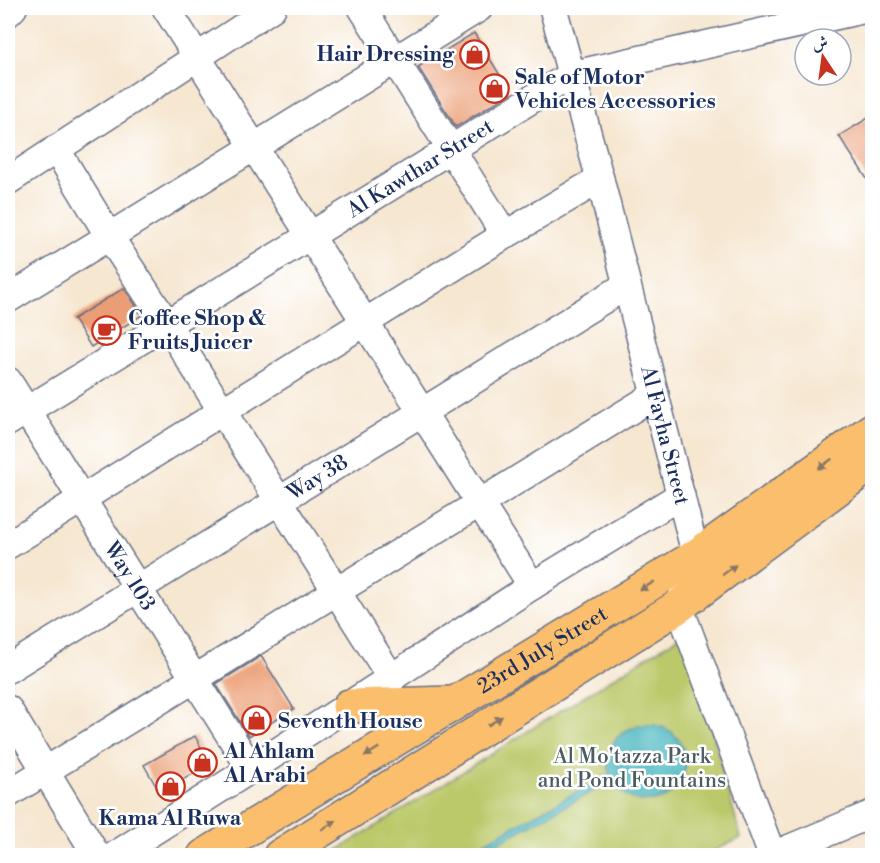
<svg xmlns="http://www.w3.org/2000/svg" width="880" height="863" font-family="'Libre Bodoni',Amiri,serif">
<rect width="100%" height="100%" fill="#fff"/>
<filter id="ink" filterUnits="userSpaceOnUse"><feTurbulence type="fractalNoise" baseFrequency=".0167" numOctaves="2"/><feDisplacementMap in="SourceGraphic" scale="12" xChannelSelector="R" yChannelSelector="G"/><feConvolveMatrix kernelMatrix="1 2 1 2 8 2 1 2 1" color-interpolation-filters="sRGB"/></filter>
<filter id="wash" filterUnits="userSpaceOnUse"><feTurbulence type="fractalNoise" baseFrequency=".008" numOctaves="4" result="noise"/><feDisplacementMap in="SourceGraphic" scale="24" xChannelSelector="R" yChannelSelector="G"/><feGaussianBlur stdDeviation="1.35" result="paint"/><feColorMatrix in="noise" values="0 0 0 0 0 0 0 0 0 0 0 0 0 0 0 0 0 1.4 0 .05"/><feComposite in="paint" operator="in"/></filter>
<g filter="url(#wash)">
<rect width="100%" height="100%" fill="#f6e7d1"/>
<!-- green -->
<polygon fill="#bcc96b" stroke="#6c7c64" stroke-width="1.5" points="685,633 741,838 703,856 328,856"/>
<!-- water -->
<path fill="#48b7c0" stroke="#32738f" stroke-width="1.5" d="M639,725c6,0 13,-1 19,1 40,8 37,79 -16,75 -13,-1 -23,-10 -29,-21l-138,75h-14l149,-81c-5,-12 0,-31 11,-40 5,-4 13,-7 18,-9z"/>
<g id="blocks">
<!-- building -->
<g fill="#eb9e75">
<polygon points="474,33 511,93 456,127 418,67"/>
<polygon points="873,115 873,188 839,136"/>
<polygon points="124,288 142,315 91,347 73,319"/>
<polygon points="261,656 294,709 249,736 216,684"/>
<polygon points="195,736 210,764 160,793 144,765"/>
</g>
</g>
</g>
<g filter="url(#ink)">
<use href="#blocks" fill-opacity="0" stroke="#686f86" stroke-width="1.5"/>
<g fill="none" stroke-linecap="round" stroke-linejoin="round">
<defs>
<g id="minor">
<polyline points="166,8 532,586"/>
<polyline points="362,8 505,235"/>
<path id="s1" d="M553,8l47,171 96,377 -17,50 93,249"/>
<polyline points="8,13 13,8"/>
<polyline points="56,149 109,236 167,324 392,679"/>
<polyline points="8,181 272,8"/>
<polyline points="8,299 479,8"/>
<path id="s2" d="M8,381l243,388"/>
<path id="s3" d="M8,422l563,-347 299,-67"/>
<polyline points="8,545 505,235 600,179"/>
<path id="s4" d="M8,669l619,-384"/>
<polyline points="8,709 97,856"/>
<polyline points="8,794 655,395"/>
<polyline points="114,856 251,769 532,586 681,495"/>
<polyline points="771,856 872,814"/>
</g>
<g id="major">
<polyline points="349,706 450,703"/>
<path id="s5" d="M204,856l492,-300 176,-126"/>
<polyline points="280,856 679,606 872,463"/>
</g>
</defs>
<!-- minor casing -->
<use href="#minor" stroke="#686f86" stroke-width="30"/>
<!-- major casing -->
<use href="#major" stroke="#686f86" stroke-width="36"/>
<!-- minor -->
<use href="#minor" stroke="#fff" stroke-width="27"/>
<!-- major -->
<use href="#major" stroke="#fabe6d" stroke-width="33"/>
</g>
<!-- one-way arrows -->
<defs><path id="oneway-solid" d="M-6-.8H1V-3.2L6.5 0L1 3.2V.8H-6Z" transform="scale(1.5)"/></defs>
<g fill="#8a7666">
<use href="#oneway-solid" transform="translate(825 464) rotate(144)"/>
<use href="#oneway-solid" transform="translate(729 570) rotate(-37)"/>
<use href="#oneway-solid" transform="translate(647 586) rotate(149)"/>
<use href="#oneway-solid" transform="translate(495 721) rotate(-32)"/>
<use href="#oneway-solid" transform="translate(372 752) rotate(148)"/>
<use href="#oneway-solid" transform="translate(329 825) rotate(-32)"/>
</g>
</g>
<!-- icons -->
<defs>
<symbol id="shop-ring" viewBox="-11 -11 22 22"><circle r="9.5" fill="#fff" stroke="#c8321e" stroke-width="1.5"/><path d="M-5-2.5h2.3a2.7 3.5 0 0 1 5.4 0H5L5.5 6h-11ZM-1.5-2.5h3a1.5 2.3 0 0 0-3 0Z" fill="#c8321e"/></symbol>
<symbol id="cafe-ring" viewBox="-11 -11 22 22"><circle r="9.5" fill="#fff" stroke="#c8321e" stroke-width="1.5"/><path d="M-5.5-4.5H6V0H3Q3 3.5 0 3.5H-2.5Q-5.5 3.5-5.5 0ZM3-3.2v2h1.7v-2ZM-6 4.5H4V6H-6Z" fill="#c8321e"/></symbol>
</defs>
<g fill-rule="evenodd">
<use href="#shop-ring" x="458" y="38" width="33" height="33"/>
<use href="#shop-ring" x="478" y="72" width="33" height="33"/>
<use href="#cafe-ring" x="90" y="314" width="33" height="33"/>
<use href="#shop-ring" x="240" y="704" width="33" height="33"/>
<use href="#shop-ring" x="186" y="746" width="33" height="33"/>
<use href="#shop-ring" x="154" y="770" width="33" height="33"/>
</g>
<g text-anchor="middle" stroke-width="5" stroke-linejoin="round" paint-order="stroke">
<!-- poi labels -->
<g font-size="21" font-weight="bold" fill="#1b2f5e" stroke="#fff" text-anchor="start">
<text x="454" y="61" text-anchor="end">Hair Dressing</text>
<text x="515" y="84">Sale of Motor<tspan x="515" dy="24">Vehicles Accessories</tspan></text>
<text x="128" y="325">Coffee Shop &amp;<tspan x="128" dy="24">Fruits Juicer</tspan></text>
<text x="278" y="728">Seventh House</text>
<text x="224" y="758">Al Ahlam<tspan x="224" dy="24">Al Arabi</tspan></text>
<text x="170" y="825" text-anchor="middle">Kama Al Ruwa</text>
</g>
<!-- street labels -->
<g font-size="21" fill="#1b2f5e" stroke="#fff">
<text dy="7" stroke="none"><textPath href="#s3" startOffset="484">Al Kawthar Street</textPath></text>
<text dy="7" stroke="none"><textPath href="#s1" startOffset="442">Al Fayha Street</textPath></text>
<text dy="7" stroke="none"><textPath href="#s4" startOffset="364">Way 38</textPath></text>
<text dy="7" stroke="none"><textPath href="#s2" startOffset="230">Way 103</textPath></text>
<text dy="7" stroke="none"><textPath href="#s5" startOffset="396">23rd July Street</textPath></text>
</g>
<!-- park labels -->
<g font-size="21" fill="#4b5d62" stroke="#fff">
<text x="632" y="763">Al Mo'tazza Park<tspan x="632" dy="24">and Pond Fountains</tspan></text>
</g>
</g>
<!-- margin -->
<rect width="880" height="863" fill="none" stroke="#fff" stroke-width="30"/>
<!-- north arrow -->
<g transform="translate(823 57) rotate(347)"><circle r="28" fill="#ffffff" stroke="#a4acbf" stroke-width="1.5"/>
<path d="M0-4.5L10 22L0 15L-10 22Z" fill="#c8321e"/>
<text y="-9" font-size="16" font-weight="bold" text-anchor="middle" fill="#1b2f5e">ش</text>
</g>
</svg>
